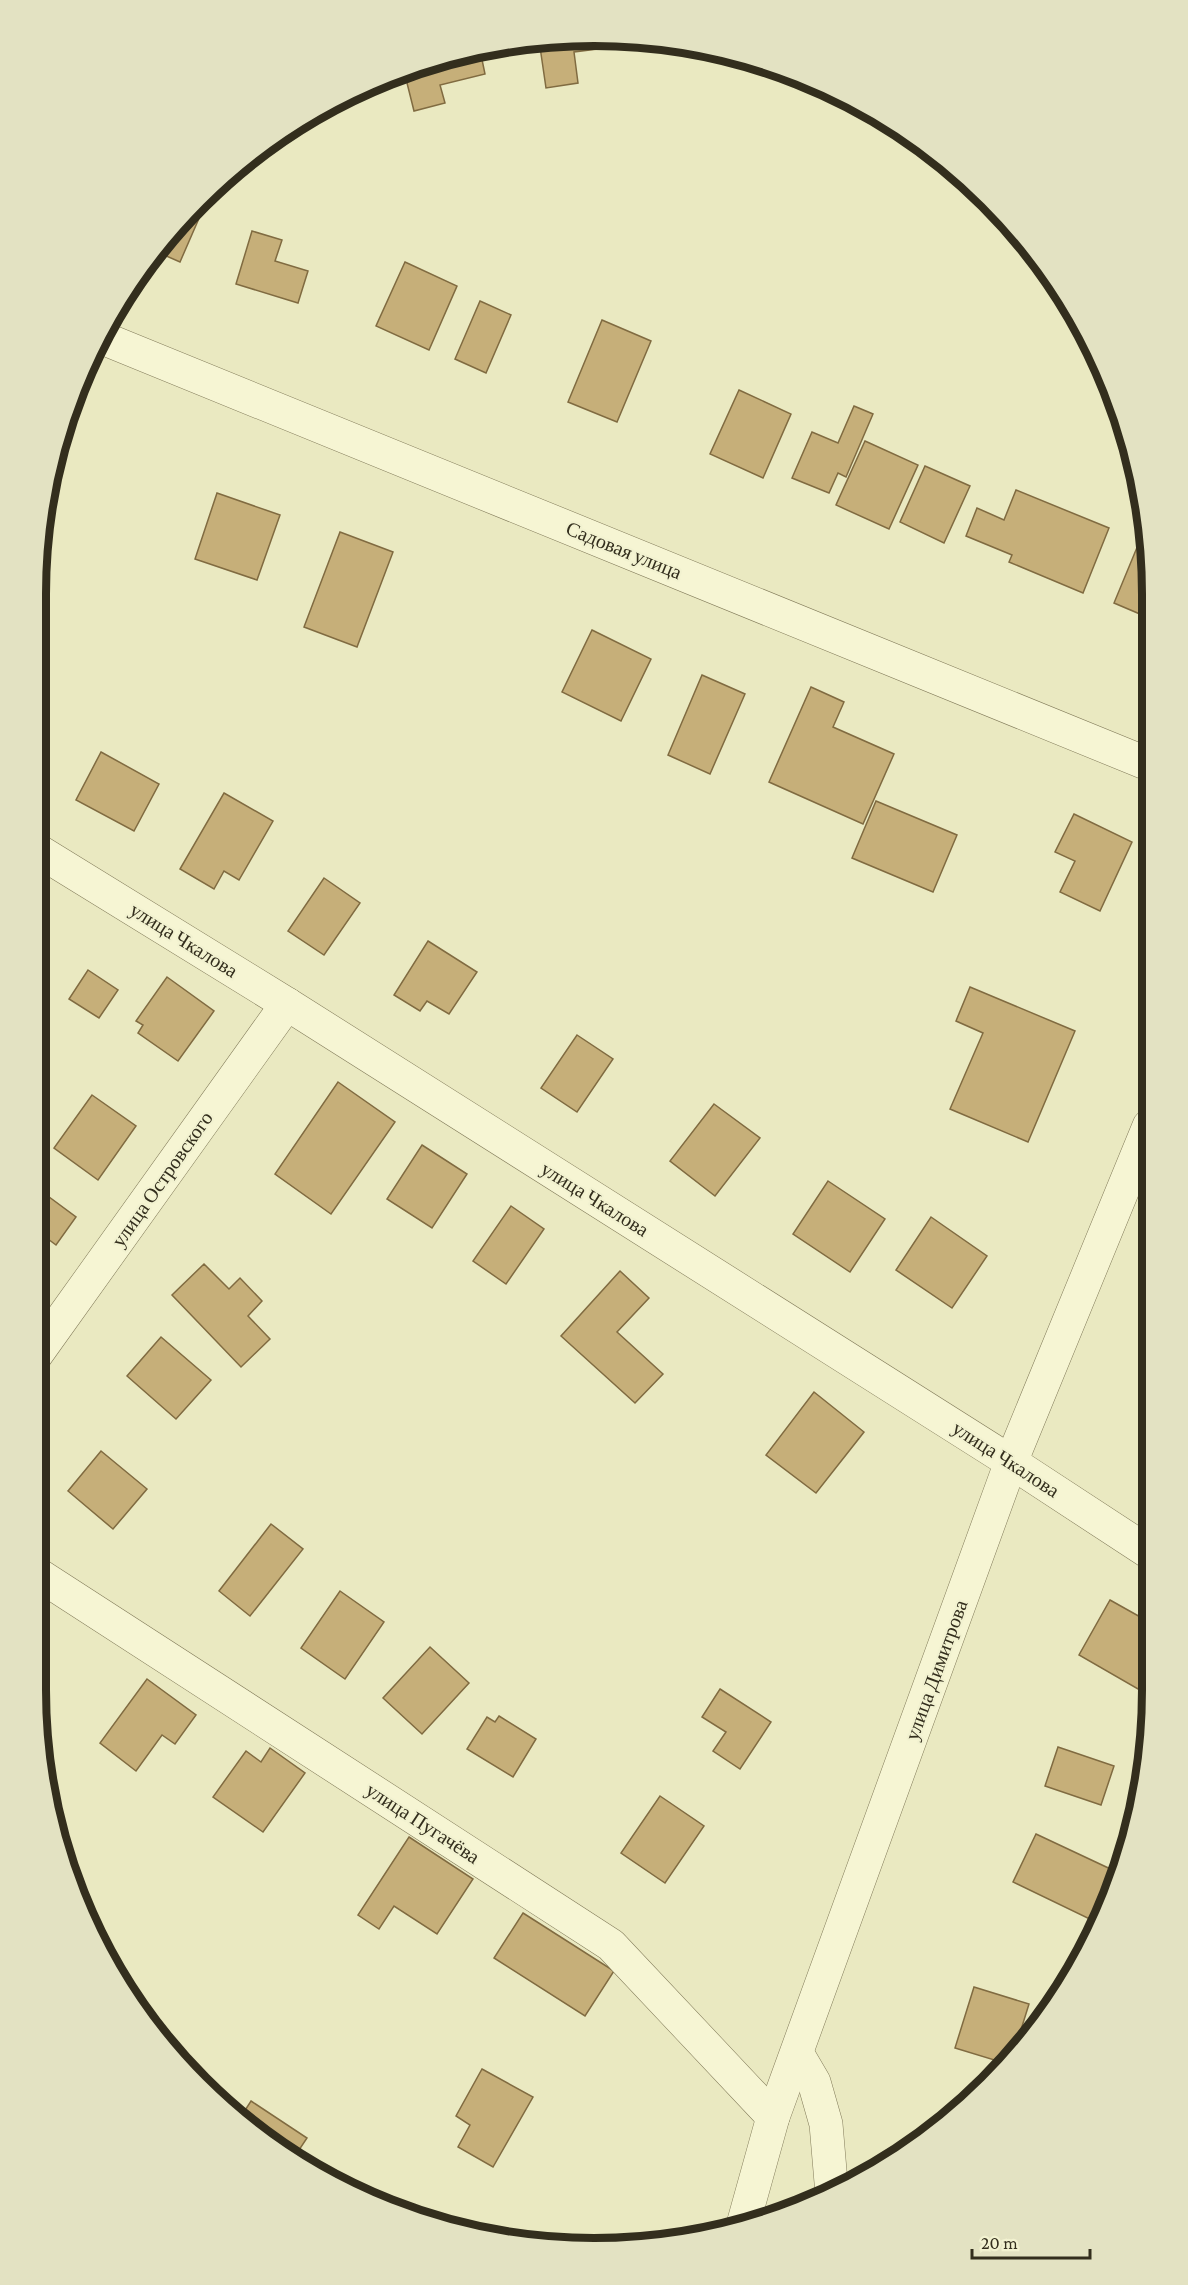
<svg xmlns="http://www.w3.org/2000/svg" width="1188" height="2285" font-family="'Crimson Pro',serif">
<rect width="100%" height="100%" fill="#eae9c1"/>
<!-- building -->
<g fill="#c6af79" stroke="#806b41" stroke-width="1.5">
<polygon points="612,38 613,47 574,52 578,83 546,88 539,40"/>
<polygon points="480,50 485,74 440,85 445,103 414,111 404,71 415,66"/>
<polygon points="204,199 207,200 180,262 155,251"/>
<polygon points="252,231 282,240 275,261 308,271 298,303 236,284"/>
<polygon points="405,262 457,286 429,350 376,326"/>
<polygon points="480,301 511,315 486,373 455,359"/>
<polygon points="602,320 651,341 617,422 568,402"/>
<polygon points="739,390 791,414 763,478 710,454"/>
<polygon points="854,406 873,414 846,477 838,473 829,493 792,478 812,432 838,443"/>
<polygon points="865,441 918,465 889,529 836,505"/>
<polygon points="925,466 970,486 944,543 900,522"/>
<polygon points="1016,490 1109,528 1083,593 1009,562 1012,555 966,536 977,508 1004,520"/>
<polygon points="217,493 280,515 257,580 195,559"/>
<polygon points="340,532 393,552 357,647 304,627"/>
<polygon points="1143,533 1147,535 1147,617 1114,603"/>
<polygon points="592,630 651,659 621,721 562,692"/>
<polygon points="702,675 745,694 710,774 668,755"/>
<polygon points="811,687 844,702 833,727 894,754 863,824 769,782"/>
<polygon points="101,752 159,784 134,831 76,800"/>
<polygon points="224,793 273,821 239,880 224,871 214,889 180,869"/>
<polygon points="876,801 957,835 933,892 852,858"/>
<polygon points="1074,814 1132,842 1100,911 1060,892 1075,861 1055,852"/>
<polygon points="324,878 360,903 324,955 288,931"/>
<polygon points="37,929 43,933 37,944"/>
<polygon points="428,941 477,972 449,1014 427,1001 420,1011 394,995"/>
<polygon points="88,970 118,990 99,1018 69,999"/>
<polygon points="167,977 214,1011 178,1061 138,1033 143,1025 136,1021"/>
<polygon points="970,987 1075,1031 1028,1142 950,1109 983,1033 956,1021"/>
<polygon points="577,1035 613,1059 577,1112 541,1088"/>
<polygon points="338,1082 395,1122 331,1214 275,1174"/>
<polygon points="92,1095 136,1126 98,1180 54,1148"/>
<polygon points="714,1104 760,1138 715,1196 670,1161"/>
<polygon points="422,1145 467,1174 432,1228 387,1199"/>
<polygon points="828,1181 885,1219 850,1272 793,1234"/>
<polygon points="37,1188 76,1217 56,1245 36,1230"/>
<polygon points="511,1206 544,1229 506,1284 473,1261"/>
<polygon points="931,1217 987,1256 952,1308 896,1270"/>
<polygon points="204,1264 229,1289 240,1278 262,1301 248,1316 270,1339 241,1367 172,1295"/>
<polygon points="620,1271 649,1298 617,1332 663,1374 635,1403 561,1336"/>
<polygon points="161,1337 211,1380 176,1419 127,1376"/>
<polygon points="814,1392 864,1432 816,1493 766,1455"/>
<polygon points="101,1451 147,1489 113,1529 68,1491"/>
<polygon points="1150,1476 1150,1498 1143,1495"/>
<polygon points="271,1524 303,1549 250,1616 219,1591"/>
<polygon points="340,1591 384,1622 345,1679 301,1648"/>
<polygon points="1110,1600 1151,1623 1151,1667 1138,1689 1079,1655"/>
<polygon points="36,1601 47,1607 36,1625"/>
<polygon points="430,1647 469,1683 422,1734 383,1698"/>
<polygon points="147,1679 196,1715 175,1744 162,1735 136,1771 100,1743"/>
<polygon points="720,1689 771,1722 740,1769 713,1751 726,1732 702,1717"/>
<polygon points="499,1716 536,1739 513,1777 467,1749 487,1717 495,1722"/>
<polygon points="1058,1747 1114,1766 1101,1805 1045,1786"/>
<polygon points="270,1748 305,1773 263,1832 213,1797 246,1751 261,1762"/>
<polygon points="660,1796 704,1826 665,1883 621,1853"/>
<polygon points="1036,1834 1119,1873 1100,1924 1013,1882"/>
<polygon points="409,1837 473,1879 437,1934 394,1906 379,1929 358,1915"/>
<polygon points="523,1913 614,1971 585,2016 494,1958"/>
<polygon points="974,1987 1029,2004 1015,2049 1004,2063 955,2048"/>
<polygon points="482,2069 533,2097 493,2167 458,2147 470,2125 456,2116"/>
<polygon points="251,2101 307,2138 293,2159 284,2155 242,2115"/>
</g>
<g fill="none" stroke-linecap="round" stroke-linejoin="round">
<defs>
<g id="minor">
<polyline points="100,337 1148,764"/>
<polyline points="37,850 287,1004 1011,1462 1150,1553"/>
<polyline points="36,1355 287,1004"/>
<polyline points="36,1573 611,1945 773,2117"/>
<polyline points="797,2053 814,2082 826,2124 832,2194"/>
</g>
<polyline id="tertiary" points="744,2221 773,2117 1011,1462 1149,1126"/>
</defs>
<!-- minor casing -->
<use href="#minor" stroke="#827b5a" stroke-width="34"/>
<!-- tertiary casing -->
<use href="#tertiary" stroke="#827b5a" stroke-width="34"/>
<!-- minor -->
<use href="#minor" stroke="#f6f5d3" stroke-width="33"/>
<!-- tertiary -->
<use href="#tertiary" stroke="#f6f5d3" stroke-width="33"/>
</g>
<g text-anchor="middle" stroke-width="4.5" stroke-linejoin="round" paint-order="stroke">
<!-- street labels -->
<g font-size="20" fill="#332e1d" stroke="#f2f2d0">
<text transform="translate(624 550) rotate(22)" y="7">Садовая улица</text>
<text transform="translate(184 940) rotate(32)" y="7">улица Чкалова</text>
<text transform="translate(162 1179) rotate(-55)" y="7">улица Островского</text>
<text transform="translate(595 1199) rotate(32)" y="7">улица Чкалова</text>
<text transform="translate(1006 1459) rotate(33)" y="7">улица Чкалова</text>
<text transform="translate(936 1670) rotate(-70)" y="7">улица Димитрова</text>
<text transform="translate(423 1823) rotate(33)" y="7">улица Пугачёва</text>
</g>
</g>
<!-- crop -->
<path d="M0 0H1188V2285H0ZM594 46H594A548 548 0 0 1 1142 594V1690A548 548 0 0 1 594 2238H594A548 548 0 0 1 46 1690V594A548 548 0 0 1 594 46Z" fill="#e3e2c2" fill-rule="evenodd"/>
<path fill="none" stroke="#332e1d" stroke-width="8" d="M594 46H594A548 548 0 0 1 1142 594V1690A548 548 0 0 1 594 2238H594A548 548 0 0 1 46 1690V594A548 548 0 0 1 594 46Z"/>
<!-- scale -->
<path d="M972 2249v9h118v-9" fill="none" stroke="#332e1d" stroke-width="3"/>
<text x="981" y="2249" font-size="18" fill="#332e1d" stroke="#f2f2d0" stroke-width="4.5" paint-order="stroke">20 m</text>
</svg>
